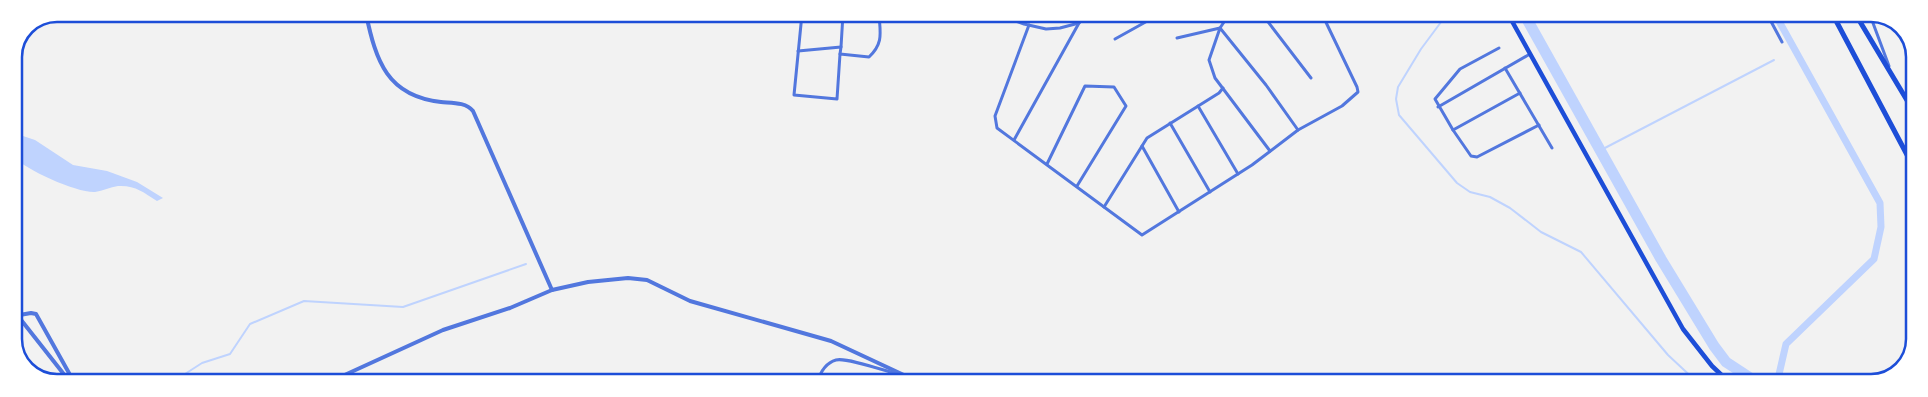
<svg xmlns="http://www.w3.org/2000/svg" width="1928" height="397" font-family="Barlow,sans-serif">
<rect width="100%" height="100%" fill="#f2f2f2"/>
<!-- water -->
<path fill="#bfd3fe" d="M14,133l21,7 38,25 34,6 30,11 26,16 -6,3c-14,-9 -22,-16 -39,-15 -8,1 -15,5 -23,6 -18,1 -69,-22 -81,-35z"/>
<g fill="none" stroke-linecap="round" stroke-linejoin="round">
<!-- stream -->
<g stroke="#bfd3fe" stroke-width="2">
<polyline points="1447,14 1421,49 1398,87 1396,99 1399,115 1457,183 1470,192 1490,197 1510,208 1541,232 1581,252 1668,355 1698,383"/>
<polyline points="1601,150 1774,60"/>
<polyline points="171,383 202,363 230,354 250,324 304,301 403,307 526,264"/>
<path d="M1232,383c27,-12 49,-7 76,0"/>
</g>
<!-- canal -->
<polyline stroke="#bfd3fe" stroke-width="7" points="1775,14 1880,203 1881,227 1874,259 1786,344 1777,383"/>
<!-- river -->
<polyline stroke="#bfd3fe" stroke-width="11" points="1524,14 1661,259 1714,346 1726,362 1758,383"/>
<!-- minor -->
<g stroke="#5277de" stroke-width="3">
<polyline points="731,14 740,17 744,14"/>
<path d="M802,14l-8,81 43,4 3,-45 29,3c15,-14 11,-25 10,-43"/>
<polyline points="995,14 1024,24 1046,29 1060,28 1079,23 1087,14"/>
<polyline points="1262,14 1311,78"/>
<polyline points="1767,14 1782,42"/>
<polyline points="1870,15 1889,66"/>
<polyline points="1029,25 995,116 997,128 1142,235 1252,165 1298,130 1342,106 1358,92 1357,87 1322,14"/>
<polyline points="1177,38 1220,28 1224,22 1224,14"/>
<polyline points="1115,39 1160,14"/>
<polyline points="841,47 843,14"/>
<polyline points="1499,48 1460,69 1435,99 1453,130 1520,93"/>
<polyline points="798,51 841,47 840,54"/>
<polyline points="1505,68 1552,148"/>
<polyline points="1198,106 1238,174"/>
<polyline points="1438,107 1530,54"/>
<polyline points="1170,123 1210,192"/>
<polyline points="1453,130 1471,156 1477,157 1539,125"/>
<polyline points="1014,140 1079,23 1072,14"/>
<polyline points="1142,146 1179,212"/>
<polyline points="1270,151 1215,78 1209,60 1220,28 1266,85 1298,130"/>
<polyline points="1047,164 1085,86 1114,87 1126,106 1077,186"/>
<polyline points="1104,207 1147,138 1219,93 1223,88"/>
<path d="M817,383c3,-10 8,-20 19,-23 11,-3 52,12 65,15"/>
</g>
<!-- tertiary -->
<g stroke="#5277de" stroke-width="4">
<path d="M366,14c10,47 21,82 75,88 11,1 25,0 32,9l79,179"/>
<polyline points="14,316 31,313 36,314 74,382"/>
<polyline points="18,316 70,382"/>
<path d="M257,383c29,-12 52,2 81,-5l105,-48 67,-22 42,-18 36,-8 40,-4 19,2 43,21 141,40 90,42"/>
</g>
<!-- secondary -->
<polyline stroke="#1d4ed8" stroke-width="4.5" points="1508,14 1683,329 1712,366 1730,383"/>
<!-- primary -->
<g stroke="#1d4ed8" stroke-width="5">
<polyline points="1833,15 1914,168"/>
<polyline points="1856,15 1914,112"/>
</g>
</g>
<!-- crop -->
<path d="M0 0H1928V397H0ZM57 22H1871A35 35 0 0 1 1906 57V339A35 35 0 0 1 1871 374H57A35 35 0 0 1 22 339V57A35 35 0 0 1 57 22Z" fill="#fff" fill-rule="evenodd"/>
<path fill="none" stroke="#1d4ed8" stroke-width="2.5" d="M57 22H1871A35 35 0 0 1 1906 57V339A35 35 0 0 1 1871 374H57A35 35 0 0 1 22 339V57A35 35 0 0 1 57 22Z"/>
</svg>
